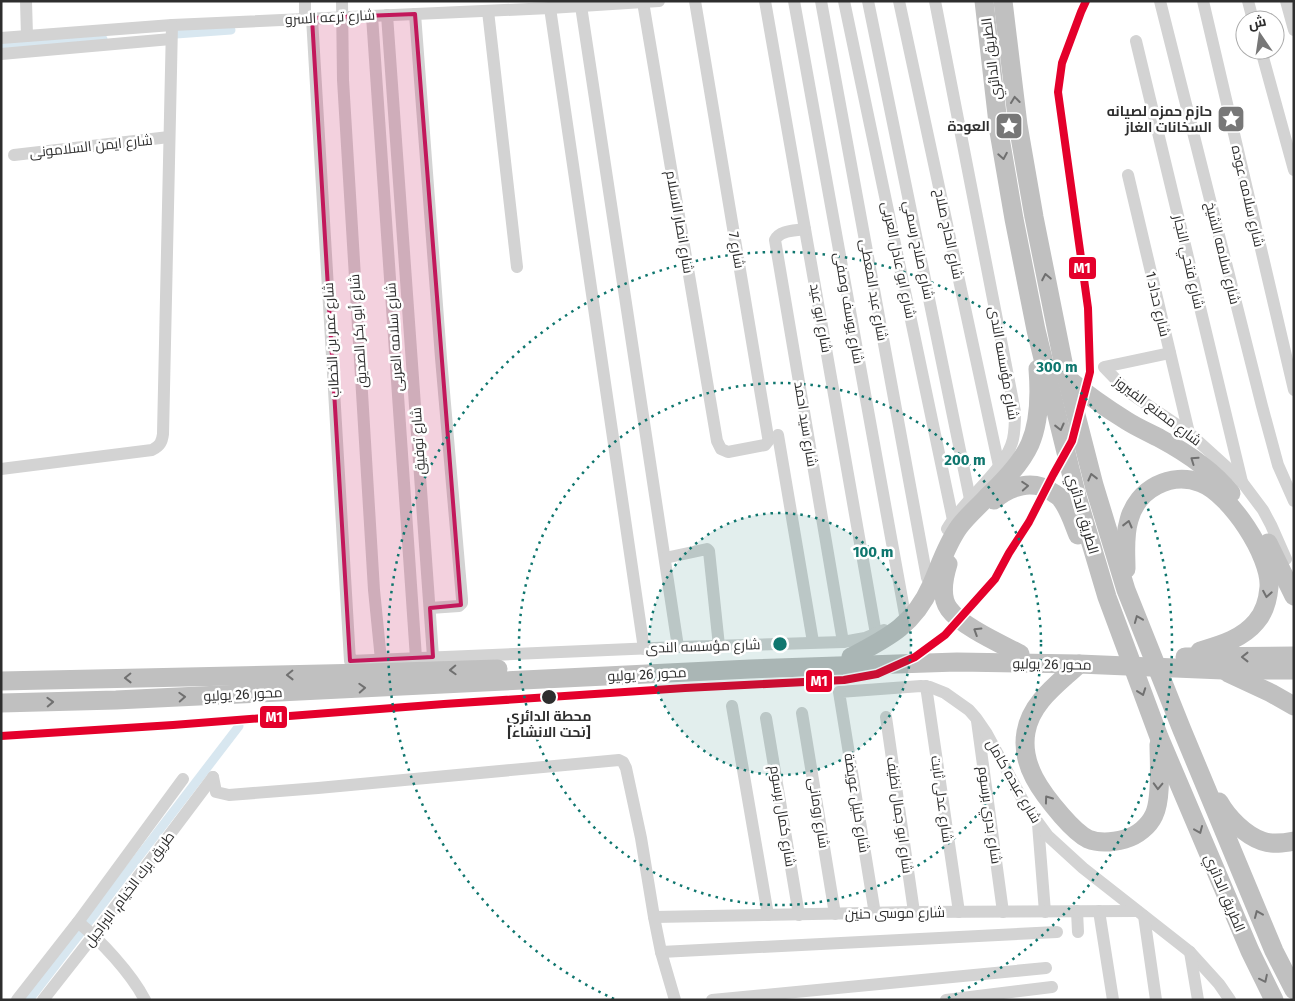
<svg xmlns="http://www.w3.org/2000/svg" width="1295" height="1001" font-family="'Fira Sans',Cairo,sans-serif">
<rect width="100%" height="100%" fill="#fff"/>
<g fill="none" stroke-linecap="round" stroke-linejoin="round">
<!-- canal -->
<g stroke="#d8e7f0" stroke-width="9">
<polyline points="176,34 231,30"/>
<polyline points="1,46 103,39"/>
<polyline points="29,1000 239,726"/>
</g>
<!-- minor -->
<g stroke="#d3d3d3" stroke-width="12">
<polyline points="26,1 27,36"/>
<polyline points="305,1 305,18"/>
<polyline points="342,1 343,80 374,590 381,660"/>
<polyline points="765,1 876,634"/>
<polyline points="794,1 905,615"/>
<polyline points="821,1 927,578"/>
<polyline points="844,1 953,520"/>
<polyline points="868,1 970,499"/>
<polyline points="899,1 999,466"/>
<path d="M935,1l80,411c0,9 0,18 -2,27 -7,31 -49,60 -66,90"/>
<polyline points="1160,1 1262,406 1278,465 1294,501"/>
<polyline points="1203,1 1294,390"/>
<polyline points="1248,1 1253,20"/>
<polyline points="1286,1 1294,30"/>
<polyline points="643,2 717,441 721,449 728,452 765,445 769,440 768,437 695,1"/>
<polyline points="581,6 678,647"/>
<polyline points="550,8 644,649"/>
<polyline points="488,11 517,267"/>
<polyline points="415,14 441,358 462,599 462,603 459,606 430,608"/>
<polyline points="387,15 433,657"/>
<polyline points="372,16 416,658"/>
<polyline points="312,18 350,661 678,647 843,642 865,638 884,630"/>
<polyline points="1,38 172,25 550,8 659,1"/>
<polyline points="1136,41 1242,482"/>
<polyline points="1261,50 1294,170"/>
<polyline points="1,54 171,39"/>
<polyline points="14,155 169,137"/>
<polyline points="1128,175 1189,433"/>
<path d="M805,229c-10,2 -25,1 -30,11l68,402"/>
<polyline points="1170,353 1104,367 1127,391 1189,433 1231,471 1242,482 1263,510 1271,525 1286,559"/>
<polyline points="778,435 813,642"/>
<path d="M1,469l151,-19c8,-4 10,-8 11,-16l9,-409"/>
<polyline points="665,558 707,549 709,551 719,646"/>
<polyline points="926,686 959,912"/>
<polyline points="732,706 768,915"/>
<polyline points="802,713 835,914"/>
<polyline points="886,717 914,912"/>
<polyline points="766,718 799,915"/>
<polyline points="977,721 1003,912"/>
<polyline points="213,777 216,792 229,795 318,788 619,760 623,762 626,768 641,838 654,917 661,952 675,1000"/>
<polyline points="1038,824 1045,912"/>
<polyline points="1077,911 1078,932"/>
<polyline points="1099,911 1113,1000"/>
<polyline points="875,914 839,692 921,686 930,687 945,693 969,710 976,718 987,734 1026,806 1048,836 1083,868 1190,952 1219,984 1230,1000"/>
<polyline points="1144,916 1156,1000"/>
<polyline points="654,917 914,912 1137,911"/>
<path d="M78,922c23,19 53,51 67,78"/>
<polyline points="661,952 1057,932"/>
<polyline points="1190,952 1198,1000"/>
<polyline points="17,1000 78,922 183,779"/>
<polyline points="43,1000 94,935 213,777"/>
<polyline points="712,1000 1046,968"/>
<polyline points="946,1000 1052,987"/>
</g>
<!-- highway -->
<g stroke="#c0c0c0" stroke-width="19">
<polyline points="984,1 999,132 1014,219 1036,330 1076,493 1107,597 1159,737 1250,951 1274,1000"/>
<polyline points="1003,1 1018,125 1034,217 1065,372 1094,485 1126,590 1182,730 1274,951 1294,990"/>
<path d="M1067,378c19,16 39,30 60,43 11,7 23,12 34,18 26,14 51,31 70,54"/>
<path d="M994,500c16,-14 39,-21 58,-8 3,2 7,4 9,7 8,10 12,24 17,36"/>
<polyline points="1268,543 1294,596"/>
<path d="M948,564c-4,13 -8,33 1,45 12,17 52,35 71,45"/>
<path d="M1126,569c0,-16 -2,-33 3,-49 8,-31 42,-49 72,-37 29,11 70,73 68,104 -1,12 -5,26 -13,35 -14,17 -36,23 -56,29"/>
<path d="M851,657c36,-19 63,-32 80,-71 9,-20 15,-41 28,-59 8,-11 19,-20 28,-30 16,-15 34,-33 43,-53 10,-23 10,-50 8,-75"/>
<polyline points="1185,657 1294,656"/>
<path d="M1079,664c-21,20 -48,38 -53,68 -6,33 16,61 36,84 7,8 16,18 26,23 12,5 26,3 37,0 12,-3 24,-13 29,-24 8,-16 5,-53 5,-71"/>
<polyline points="1228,673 1271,693 1294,706"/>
<polyline points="1,681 367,673 498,669"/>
<polyline points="1,703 116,700 750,669 957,662 1079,664 1223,670 1294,670"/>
<path d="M1219,802c9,16 26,33 43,39 11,4 22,2 32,0"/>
</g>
<defs>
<polyline id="metro-1" points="1,736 173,725 444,704 685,688 844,680 877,674 915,657 945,635 995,579 1009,553 1029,522 1053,475 1072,441 1090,372 1088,308 1058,92 1062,63 1081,12 1086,1"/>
</defs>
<!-- metro-1 casing -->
<use href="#metro-1" stroke="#fff" stroke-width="11"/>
<!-- metro-1 -->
<use href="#metro-1" stroke="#e4002b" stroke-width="8"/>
</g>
<!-- one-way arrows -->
<defs><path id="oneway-chevron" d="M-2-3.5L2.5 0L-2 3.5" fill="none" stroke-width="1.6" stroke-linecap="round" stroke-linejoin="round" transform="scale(1.25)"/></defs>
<g stroke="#707070">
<use href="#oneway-chevron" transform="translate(1015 100) rotate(-97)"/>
<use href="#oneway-chevron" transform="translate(1003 156) rotate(80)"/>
<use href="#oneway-chevron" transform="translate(1046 277) rotate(-101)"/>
<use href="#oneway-chevron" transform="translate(1060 427) rotate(76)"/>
<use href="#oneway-chevron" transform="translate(1194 460) rotate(-145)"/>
<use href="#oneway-chevron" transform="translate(1092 477) rotate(-104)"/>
<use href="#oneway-chevron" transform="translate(1025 486) rotate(-4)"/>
<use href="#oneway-chevron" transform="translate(1128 524) rotate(-76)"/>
<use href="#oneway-chevron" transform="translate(1267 594) rotate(100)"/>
<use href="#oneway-chevron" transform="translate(1138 619) rotate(-112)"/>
<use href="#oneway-chevron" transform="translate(977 631) rotate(-148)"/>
<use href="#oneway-chevron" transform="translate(1245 657) rotate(180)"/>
<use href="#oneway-chevron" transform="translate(453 670) rotate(178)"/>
<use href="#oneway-chevron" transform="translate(290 675) rotate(179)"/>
<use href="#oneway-chevron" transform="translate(128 678) rotate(179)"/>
<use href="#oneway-chevron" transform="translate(362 688) rotate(-3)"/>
<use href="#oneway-chevron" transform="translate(1142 692) rotate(70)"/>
<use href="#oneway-chevron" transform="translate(182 697) rotate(-3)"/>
<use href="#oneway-chevron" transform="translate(50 702) rotate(-2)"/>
<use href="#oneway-chevron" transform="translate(1158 786) rotate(92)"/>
<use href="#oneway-chevron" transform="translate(1048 799) rotate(-126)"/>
<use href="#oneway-chevron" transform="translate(1199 830) rotate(67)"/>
<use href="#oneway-chevron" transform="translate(1258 914) rotate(-113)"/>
<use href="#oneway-chevron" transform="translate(1264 979) rotate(64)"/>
</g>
<!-- marked area -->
<path fill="#c2185b" fill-opacity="0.2" stroke="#c2185b" stroke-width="4" stroke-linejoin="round" d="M415,14l46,591 -31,3 3,49 -83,4 -38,-643z"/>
<!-- distance rings -->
<circle cx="780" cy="644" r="131" fill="#0f766e" fill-opacity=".12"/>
<g fill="none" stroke="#0f766e" stroke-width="2.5" stroke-dasharray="2.5 5">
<circle cx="780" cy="644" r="131"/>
<circle cx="780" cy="644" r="261"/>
<path d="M614 999A392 392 0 1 1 946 999"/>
</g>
<!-- icons -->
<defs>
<symbol id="sight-square" viewBox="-11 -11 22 22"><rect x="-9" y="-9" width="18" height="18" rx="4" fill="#777" stroke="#fff"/><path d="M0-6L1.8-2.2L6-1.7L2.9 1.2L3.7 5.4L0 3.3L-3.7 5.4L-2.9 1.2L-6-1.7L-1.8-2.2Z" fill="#fff"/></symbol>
</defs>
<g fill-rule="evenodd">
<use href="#sight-square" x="1215" y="103" width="32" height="32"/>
<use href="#sight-square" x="993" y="110" width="32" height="32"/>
</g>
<!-- markers -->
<circle fill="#2e2e2e" stroke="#fff" stroke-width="2" cx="549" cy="697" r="8"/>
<g text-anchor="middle" stroke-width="5" stroke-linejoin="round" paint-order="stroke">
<!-- street labels -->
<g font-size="14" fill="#2e2e2e" stroke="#fff">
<text transform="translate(330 17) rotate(-3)" y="5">شارع ترعه السرو</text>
<text transform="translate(991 59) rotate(-97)" y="5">الطريق الدائري</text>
<text transform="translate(91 146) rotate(-6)" y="5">شارع ايمن السلامونى</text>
<text transform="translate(1248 196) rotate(77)" y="5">شارع سلامه عوده</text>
<text transform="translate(680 222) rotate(80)" y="5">شارع انصار الاسلام</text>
<text transform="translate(949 234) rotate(78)" y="5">شارع الحاج صلاح</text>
<text transform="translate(737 250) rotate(80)" y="5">شارع 7</text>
<text transform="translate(919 250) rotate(78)" y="5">شارع صلاح رسمي</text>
<text transform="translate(1223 253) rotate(76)" y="5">شارع سلامه الشيخ</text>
<text transform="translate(899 260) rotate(78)" y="5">شارع ابو عادل العربى</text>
<text transform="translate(1189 262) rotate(77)" y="5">شارع فتحي النجار</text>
<text transform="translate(874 290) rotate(80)" y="5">شارع عبد المعطى</text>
<text transform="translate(1158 304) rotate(77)" y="5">شارع حداد 1</text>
<text transform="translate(849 308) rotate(80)" y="5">شارع يوسف وصفى</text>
<text transform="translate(821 318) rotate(80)" y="5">شارع ابو عيد</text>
<text transform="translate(358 331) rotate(-94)" y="5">شارع أبو بكر الصديق</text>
<text transform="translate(394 337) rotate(-94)" y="5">شارع سلامه العربى</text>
<text transform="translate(331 340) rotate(-93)" y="5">شارع عمر بن الخطاب</text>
<text transform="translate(1004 363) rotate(80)" y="5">شارع مؤسسه الندى</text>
<text transform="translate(1158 411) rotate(37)" y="5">شارع مصنع الفيروز</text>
<text transform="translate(806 424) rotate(81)" y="5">شارع سيد احمد</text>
<text transform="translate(418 441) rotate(-94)" y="5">شارع توفيق</text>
<text transform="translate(1083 514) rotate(74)" y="5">الطريق الدائري</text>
<text transform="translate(703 646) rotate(-2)" y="5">شارع مؤسسه الندى</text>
<text transform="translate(1052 664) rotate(1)" y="5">محور 26 يوليو</text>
<text transform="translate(647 674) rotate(-3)" y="5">محور 26 يوليو</text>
<text transform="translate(243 694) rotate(-3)" y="5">محور 26 يوليو</text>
<text transform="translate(1014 781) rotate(60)" y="5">شارع عبده كامل</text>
<text transform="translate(942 799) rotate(82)" y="5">شارع عدلى ثابت</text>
<text transform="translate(857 803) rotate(81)" y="5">شارع خليل عويضة</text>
<text transform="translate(819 813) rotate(81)" y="5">شارع رومانى</text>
<text transform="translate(900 815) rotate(82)" y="5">شارع ابو جمال نظيف</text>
<text transform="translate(990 815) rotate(82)" y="5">شارع بدري برسوم</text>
<text transform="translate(783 816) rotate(81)" y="5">شارع كمال برسوم</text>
<text transform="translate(129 889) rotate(-53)" y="5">طريق برك الخيام, البراجيل</text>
<text transform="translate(1225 893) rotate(67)" y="5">الطريق الدائري</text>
<text transform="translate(895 913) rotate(-1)" y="5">شارع موسى حنين</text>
</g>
<!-- poi labels -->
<g font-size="14" font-weight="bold" fill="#2e2e2e" stroke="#fff" text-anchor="end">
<text x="1212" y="116">حازم حمزه لصيانه<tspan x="1212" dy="16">السخانات الغاز</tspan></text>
<text x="990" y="131">العودة</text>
</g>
<!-- stop labels -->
<g font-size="14" font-weight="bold" fill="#2e2e2e" stroke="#fff">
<text x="549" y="721">محطة الدائري<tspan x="549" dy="16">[تحت الانشاء]</tspan></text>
</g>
</g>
<circle cx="780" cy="644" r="8" fill="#0f766e" stroke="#fff" stroke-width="2.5"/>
<g font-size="15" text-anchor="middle" font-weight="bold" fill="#0f766e" stroke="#fff" stroke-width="5" stroke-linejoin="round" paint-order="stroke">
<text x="1057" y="372">300 m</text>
<text x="965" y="465">200 m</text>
<text x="873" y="557">100 m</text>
</g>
<g stroke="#fff" stroke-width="2">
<rect x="1068" y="256" width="29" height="24" rx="5" fill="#e4002b"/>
<rect x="805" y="669" width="28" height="24" rx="5" fill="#e4002b"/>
<rect x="259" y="705" width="29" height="24" rx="5" fill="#e4002b"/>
</g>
<g font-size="14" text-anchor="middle" font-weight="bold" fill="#fff">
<text x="1082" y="273">M1</text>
<text x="819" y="686">M1</text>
<text x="274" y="722">M1</text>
</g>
<!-- border -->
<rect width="1295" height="1001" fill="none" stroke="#2e2e2e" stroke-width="5"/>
<!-- north arrow -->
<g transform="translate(1260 35) rotate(347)"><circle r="24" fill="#ffffff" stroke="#ababab"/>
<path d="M0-4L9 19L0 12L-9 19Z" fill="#777777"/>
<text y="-8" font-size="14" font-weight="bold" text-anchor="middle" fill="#2e2e2e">ش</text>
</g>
</svg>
